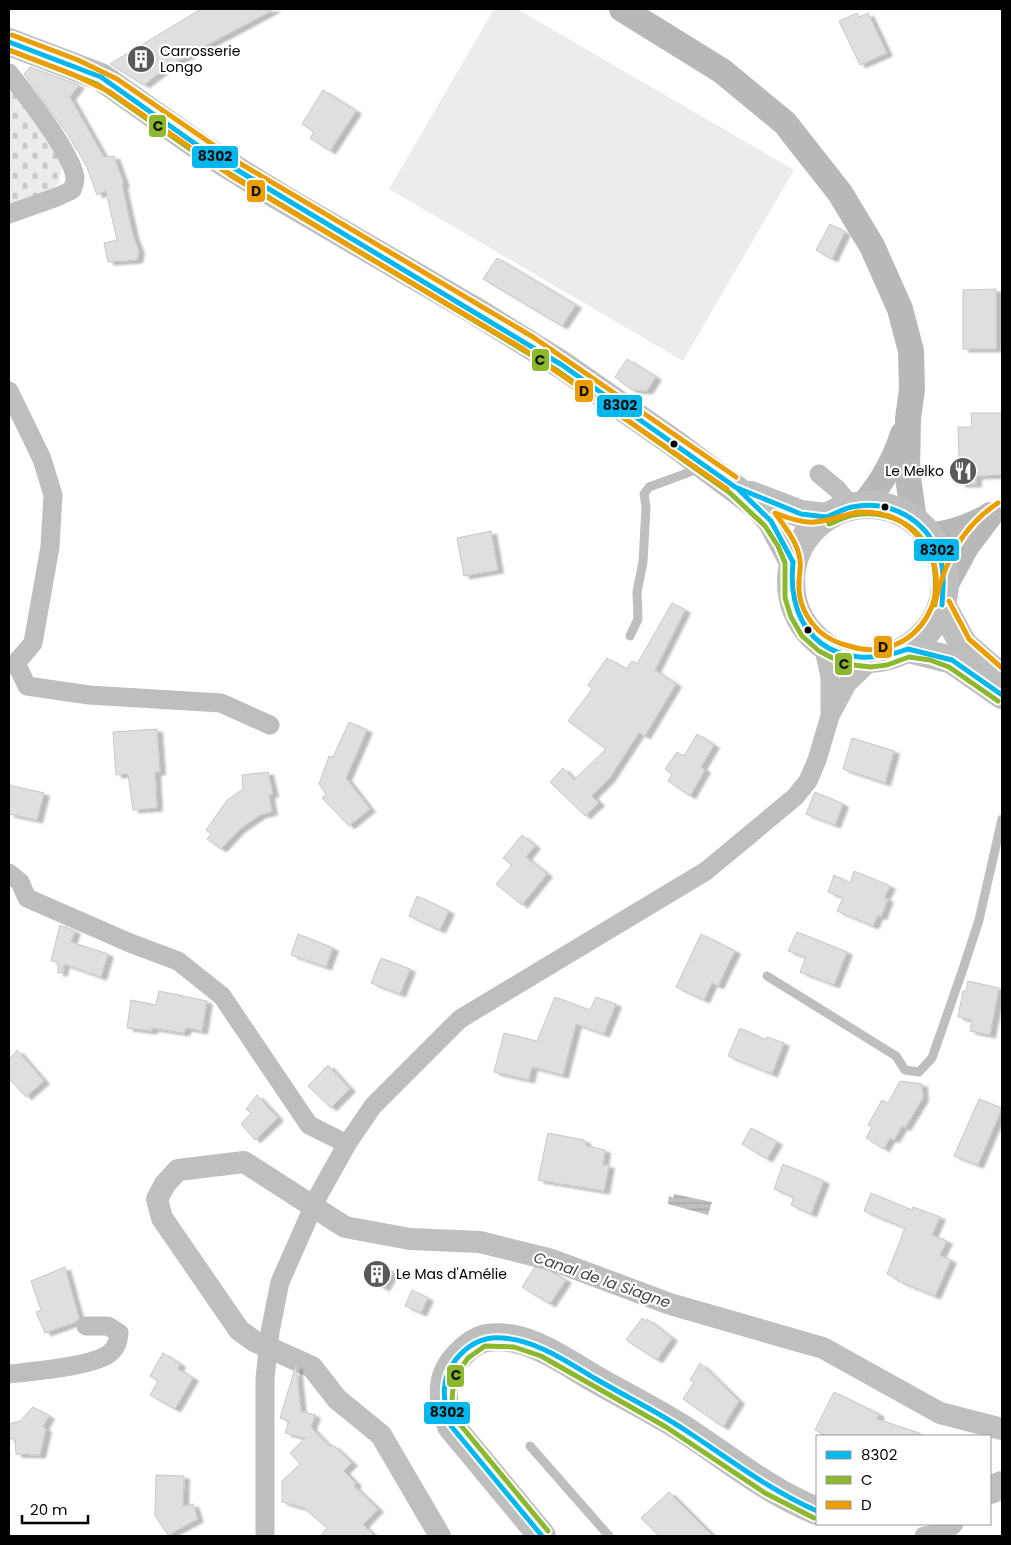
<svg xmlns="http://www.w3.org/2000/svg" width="1011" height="1545" font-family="Poppins,sans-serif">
<defs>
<pattern id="cemetery-stones" width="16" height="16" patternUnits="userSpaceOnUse" patternTransform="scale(1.25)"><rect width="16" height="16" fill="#ececec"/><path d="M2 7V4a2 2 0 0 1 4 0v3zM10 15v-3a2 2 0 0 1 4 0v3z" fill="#c9c9c9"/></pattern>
<pattern id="water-rules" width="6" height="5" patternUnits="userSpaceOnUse" patternTransform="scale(1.25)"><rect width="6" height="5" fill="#bfbfbf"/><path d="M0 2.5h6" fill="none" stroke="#a2a2a2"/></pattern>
<filter id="shadow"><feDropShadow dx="5.5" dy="3" stdDeviation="1" flood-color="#0004"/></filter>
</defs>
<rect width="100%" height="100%" fill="#fff"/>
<!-- cemetery -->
<polygon fill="url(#cemetery-stones)" points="9,87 31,113 63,163 59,183 51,191 9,207"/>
<!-- pitch -->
<polygon fill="#ececec" points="494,9 517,9 794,170 683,361 389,189"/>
<!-- water -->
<polygon fill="url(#water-rules)" points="674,1194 712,1202 708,1215 668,1204 669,1196 673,1198"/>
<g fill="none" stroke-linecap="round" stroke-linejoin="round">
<!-- canal -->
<polyline stroke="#bfbfbf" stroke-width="22" points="440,1536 381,1435 337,1399 312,1367 254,1341 239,1330 162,1218 157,1199 165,1184 178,1170 244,1162 345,1227 410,1239 480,1242 552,1260 670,1304 823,1348 940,1413 1002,1429"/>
</g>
<!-- building -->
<g fill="#dfdfdf" stroke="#c7c7c7" filter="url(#shadow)">
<polygon points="201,9 275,9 170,65 144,85 110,64"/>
<polygon points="857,13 859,17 868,13 887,53 860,65 839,21"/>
<polygon points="30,67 79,85 70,97 104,157 114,156 124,184 122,185 133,235 139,251 137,260 108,262 104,243 117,240 106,191 97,195 87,167 68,135 24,74"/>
<polygon points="323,90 356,111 330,151 310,138 314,132 302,124"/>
<polygon points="830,224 845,232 832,259 816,250"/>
<polygon points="497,258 576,305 562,326 483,279"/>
<polygon points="996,289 996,349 963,349 963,290"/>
<polygon points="627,359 656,377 647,391 632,390 615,377"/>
<polygon points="971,413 1002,413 1002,475 976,476 976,484 960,484 958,427 972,427"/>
<polygon points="491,531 498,570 464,576 457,538"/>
<polygon points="672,603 685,610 655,670 676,684 645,736 639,733 609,779 592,796 599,803 585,816 550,782 563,768 574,780 606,749 568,721 592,689 588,685 607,658 626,669 632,661 637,664"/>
<polygon points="349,722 367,730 346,778 370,809 349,826 322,798 326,794 319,784 329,756 333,757"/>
<polygon points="157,729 160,772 155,772 157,808 133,810 128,774 116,775 113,732"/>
<polygon points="697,734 714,745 701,767 705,770 690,796 668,781 672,774 665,769 677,752 684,756"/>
<polygon points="852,738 894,751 885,783 843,769"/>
<polygon points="268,772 273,794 269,795 272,812 260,815 240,829 221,849 207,839 211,834 206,830 227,800 243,789 242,775"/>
<polygon points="9,785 44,793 37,820 9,814"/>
<polygon points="815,792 843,804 835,825 806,814"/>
<polygon points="522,835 535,846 526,857 547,874 522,905 496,884 512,865 503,858"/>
<polygon points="854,871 890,886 884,898 888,899 881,917 878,915 873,926 837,911 843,898 828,892 834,875 850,883"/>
<polygon points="417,896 449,911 440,930 409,916"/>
<polygon points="60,925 75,931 71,942 108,954 101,977 64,964 62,973 58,973 58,962 51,961"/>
<polygon points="797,932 847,952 834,985 800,972 806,957 788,951"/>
<polygon points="298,934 333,948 326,967 291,955"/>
<polygon points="701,934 735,951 718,986 712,983 704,1000 676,987"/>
<polygon points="381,958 410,969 400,994 371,983"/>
<polygon points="968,981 999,988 990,1035 970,1031 972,1020 958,1017 963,991 966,991"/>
<polygon points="159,991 207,1001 202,1031 186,1028 184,1033 152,1028 152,1031 127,1028 131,1000 156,1005"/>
<polygon points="555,997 590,1010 596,997 616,1004 604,1034 576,1024 563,1075 532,1067 529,1080 494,1072 504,1033 537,1041"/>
<polygon points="740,1028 766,1040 767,1037 784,1043 772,1074 728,1056"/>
<polygon points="17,1050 44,1081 26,1097 9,1079 9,1060"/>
<polygon points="328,1065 350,1089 331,1108 308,1086"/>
<polygon points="900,1081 922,1084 923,1098 905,1128 902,1126 894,1140 890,1138 884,1149 866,1138 872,1127 868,1125 882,1100 888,1103"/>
<polygon points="257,1095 278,1118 255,1140 241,1124 251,1113 246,1109"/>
<polygon points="979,1099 1002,1108 978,1165 954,1156"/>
<polygon points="751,1128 777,1142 767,1159 742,1144"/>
<polygon points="548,1133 584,1140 587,1146 605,1150 603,1165 609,1165 604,1191 538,1180"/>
<polygon points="783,1164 824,1181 811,1214 791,1205 794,1197 774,1189"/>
<polygon points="871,1193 912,1210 913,1207 940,1217 932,1235 947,1241 940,1255 951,1260 935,1296 898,1281 899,1280 887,1274 905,1228 864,1211"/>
<polygon points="371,1261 393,1272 384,1288 364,1277"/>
<polygon points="65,1267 79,1318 76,1322 45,1333 36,1312 41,1310 31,1281"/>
<polygon points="535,1267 548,1270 566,1280 550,1304 522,1287"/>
<polygon points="412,1290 428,1298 421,1313 405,1306"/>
<polygon points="642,1318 646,1321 647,1319 672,1338 657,1360 626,1340"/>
<polygon points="163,1353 180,1364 178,1369 193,1378 175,1409 150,1395 158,1381 150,1376"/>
<polygon points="700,1363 739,1401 723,1427 683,1399 694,1382 690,1380"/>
<polygon points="296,1365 301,1411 315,1415 311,1427 330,1447 333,1445 352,1463 344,1471 356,1483 354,1486 378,1509 363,1525 375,1536 320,1536 327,1528 304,1508 282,1502 282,1481 300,1464 290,1453 305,1438 285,1433 289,1421 280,1418"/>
<polygon points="834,1392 879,1414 877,1419 919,1433 919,1436 827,1436 815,1430"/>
<polygon points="33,1407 49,1416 43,1427 46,1429 40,1455 16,1454 15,1439 9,1439 9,1424 20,1421"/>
<polygon points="156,1475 184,1476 183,1506 193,1504 198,1519 168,1535 155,1516"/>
<polygon points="669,1492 713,1536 659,1536 641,1518"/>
</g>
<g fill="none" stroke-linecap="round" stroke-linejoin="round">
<!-- lane -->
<g stroke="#bebebe" stroke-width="9">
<polyline points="630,636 638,619 637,592 643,562 646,507 644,494 649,487 701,468"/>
<polyline points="767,976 896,1056 905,1070 919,1072 932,1058 964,966 979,920 1002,819"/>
<polyline points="530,1446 609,1536"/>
</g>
<!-- street -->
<g stroke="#bebebe" stroke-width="19">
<path d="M9,73c15,19 66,84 66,106 0,3 -2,8 -3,11l-15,7 -48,17"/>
<polyline points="9,391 42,459 53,495 50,547 33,643 16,663 9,666"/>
<polyline points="819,474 837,489 851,506"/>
<polyline points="823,645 830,677 830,713"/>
<polyline points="16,663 27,686 89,695 221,703 270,725"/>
<polyline points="9,873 20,882 27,898 130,943 178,961 222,996 309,1125 347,1144"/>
<path d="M9,1374c21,-2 86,-8 101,-21 7,-6 8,-12 9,-20l-11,-7h-22"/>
<polyline points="265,1536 265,1378 270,1332 280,1282 318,1196 347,1144 373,1106 460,1019 706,871 795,797 808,781 817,760 830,716 847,684 872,660"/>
<polyline points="924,1536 945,1532 954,1524"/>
</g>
<!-- secondary -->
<g stroke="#b8b8b8" stroke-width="26">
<polyline points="622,9 722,71 785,123 840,193 872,246 900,309 911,351 912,389 908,419 907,470 914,520"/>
<path d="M864,504c17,-20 31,-45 39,-70"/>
<path d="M929,535c22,-1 39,-8 59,-18"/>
<polyline points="946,584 966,547 990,515"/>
</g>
<!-- primary -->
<g stroke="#bebebe" stroke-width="28">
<polyline points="9,42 101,77 204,150 280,197 477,312 562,365 674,443 758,506 771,521 793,562"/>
<polyline points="751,495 801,514 826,517"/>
<circle cx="868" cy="582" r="77"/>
<polyline points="942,605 963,644 993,670"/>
<polyline points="908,649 952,660 1002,695"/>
<polyline points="990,1490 1002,1485"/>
<path d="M542,1536l-91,-110c-8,-24 -13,-46 5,-67 8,-9 19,-19 31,-21 39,-6 77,23 108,41 33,19 68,36 99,57 40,27 78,57 123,75"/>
</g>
<defs>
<g id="bus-1">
<polyline points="9,42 101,77 204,150 562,365 735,487 801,514 826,517"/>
<polyline points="738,489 771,521 793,562"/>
<path d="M826,517c8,-3 17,-8 26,-10 37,-8 74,12 87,48 6,16 4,33 3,50"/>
<path d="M793,562c-8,75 45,113 115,87"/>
<polyline points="908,649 952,660 1002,695"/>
<path d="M542,1536l-91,-110c-8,-24 -12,-47 6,-68 12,-14 27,-22 46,-20 35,3 64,24 93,41 29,17 60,32 89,51 43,28 84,60 132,81"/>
</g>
<g id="bus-2">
<polyline points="9,50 97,84 200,156 558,371 730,493 765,526 778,546 785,563 785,598 791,617 802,636 819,651 844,664 871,667 887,665 909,657 930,660 949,667 998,701"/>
<path d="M829,524c8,-3 17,-8 25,-9 34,-6 67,10 78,43 5,15 3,31 3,47"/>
<polyline points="548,1531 458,1422 452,1399 454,1378 468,1358 485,1346 514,1347 541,1356 666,1427 765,1493 814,1518"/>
</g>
<g id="bus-3">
<polyline points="12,35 78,60 117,79 241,164 533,337 736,477"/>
<polyline points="9,50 72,74 110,92 233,177 525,350 727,489"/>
<path d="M858,512c24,-1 42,5 58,22 50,50 1,134 -67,112 -12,-3 -21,-7 -30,-15 -13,-13 -21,-30 -20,-48 0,-8 2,-15 1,-23 -2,-17 -15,-33 -25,-47 40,16 45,8 83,-1z"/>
<polyline points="949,601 969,639 1002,668"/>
<path d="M935,603c9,-40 27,-77 63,-100"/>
</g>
</defs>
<!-- bus-1 casing -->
<use href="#bus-1" stroke="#fff" stroke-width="9"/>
<!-- bus-2 casing -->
<use href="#bus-2" stroke="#fff" stroke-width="9"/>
<!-- bus-3 casing -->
<use href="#bus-3" stroke="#fff" stroke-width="9"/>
<!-- bus-1 -->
<use href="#bus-1" stroke="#00b7ee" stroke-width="5"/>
<!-- bus-2 -->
<use href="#bus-2" stroke="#8bb82d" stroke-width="5"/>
<!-- bus-3 -->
<use href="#bus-3" stroke="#eb9e00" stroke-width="5"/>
</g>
<!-- icons -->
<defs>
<symbol id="building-disc" viewBox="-11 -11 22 22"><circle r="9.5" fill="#595959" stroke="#fff"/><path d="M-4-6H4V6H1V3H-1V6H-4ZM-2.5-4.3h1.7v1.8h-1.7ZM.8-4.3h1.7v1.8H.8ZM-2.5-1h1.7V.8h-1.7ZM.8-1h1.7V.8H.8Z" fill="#fff"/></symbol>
<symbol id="restaurant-disc" viewBox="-11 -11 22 22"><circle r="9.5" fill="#595959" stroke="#fff"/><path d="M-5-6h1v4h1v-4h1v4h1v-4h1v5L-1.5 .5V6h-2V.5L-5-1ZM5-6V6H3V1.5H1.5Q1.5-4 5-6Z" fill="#fff"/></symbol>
</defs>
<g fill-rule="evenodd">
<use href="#building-disc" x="125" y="43" width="32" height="32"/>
<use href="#restaurant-disc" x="947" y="455" width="32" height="32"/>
<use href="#building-disc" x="361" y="1258" width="32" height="32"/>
</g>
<!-- markers -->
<g fill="#000" stroke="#fff" stroke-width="2">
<circle cx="674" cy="444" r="4.5"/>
<circle cx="885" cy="507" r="4.5"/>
<circle cx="808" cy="630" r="4.5"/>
</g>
<g text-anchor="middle" stroke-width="4.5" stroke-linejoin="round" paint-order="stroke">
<!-- poi labels -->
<g font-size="14" fill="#000" stroke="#fff" text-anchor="start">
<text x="160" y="56">Carrosserie<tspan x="160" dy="16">Longo</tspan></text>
<text x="944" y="476" text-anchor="end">Le Melko</text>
<text x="396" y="1279">Le Mas d'Amélie</text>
</g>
<!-- water labels -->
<g font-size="15" font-style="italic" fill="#444" stroke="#fff">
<text transform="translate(602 1280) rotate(19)" y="5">Canal de la Siagne</text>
</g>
</g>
<g stroke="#fff" stroke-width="2">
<rect x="148" y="114" width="19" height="24" rx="5" fill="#8bb82d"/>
<rect x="191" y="145" width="48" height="24" rx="5" fill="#00b7ee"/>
<rect x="246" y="179" width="20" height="24" rx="5" fill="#eb9e00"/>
<rect x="531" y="348" width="19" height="24" rx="5" fill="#8bb82d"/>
<rect x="574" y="379" width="20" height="24" rx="5" fill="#eb9e00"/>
<rect x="596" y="394" width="47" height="24" rx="5" fill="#00b7ee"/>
<rect x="913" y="538" width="47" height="24" rx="5" fill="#00b7ee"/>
<rect x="873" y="635" width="20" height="24" rx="5" fill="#eb9e00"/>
<rect x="834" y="652" width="19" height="24" rx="5" fill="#8bb82d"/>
<rect x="446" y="1364" width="19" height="24" rx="5" fill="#8bb82d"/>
<rect x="423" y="1401" width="48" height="24" rx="5" fill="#00b7ee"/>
</g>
<g font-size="14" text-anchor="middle" font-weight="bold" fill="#111">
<text x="158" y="131">C</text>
<text x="215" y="161">8302</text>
<text x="256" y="196">D</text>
<text x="540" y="365">C</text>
<text x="584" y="396">D</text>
<text x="620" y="410">8302</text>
<text x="937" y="555">8302</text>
<text x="883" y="652">D</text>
<text x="844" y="669">C</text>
<text x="456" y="1380">C</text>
<text x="447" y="1417">8302</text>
</g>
<!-- border -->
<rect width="1011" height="1545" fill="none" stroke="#000000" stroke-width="20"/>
<!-- legend -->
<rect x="816" y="1435" width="175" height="90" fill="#ffffff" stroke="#999999"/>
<rect x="826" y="1451" width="25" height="8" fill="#00b7ee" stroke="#999999"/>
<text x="861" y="1460" font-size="15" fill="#000000">8302</text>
<rect x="826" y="1476" width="25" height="8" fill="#8bb82d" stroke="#999999"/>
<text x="861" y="1485" font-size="15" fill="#000000">C</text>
<rect x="826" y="1501" width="25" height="8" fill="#eb9e00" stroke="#999999"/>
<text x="861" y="1510" font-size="15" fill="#000000">D</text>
<!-- scale -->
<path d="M22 1515v8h66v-8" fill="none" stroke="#000000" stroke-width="2.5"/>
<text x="30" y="1515" font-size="15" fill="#000000" stroke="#ffffff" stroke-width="4" paint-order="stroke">20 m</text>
</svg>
